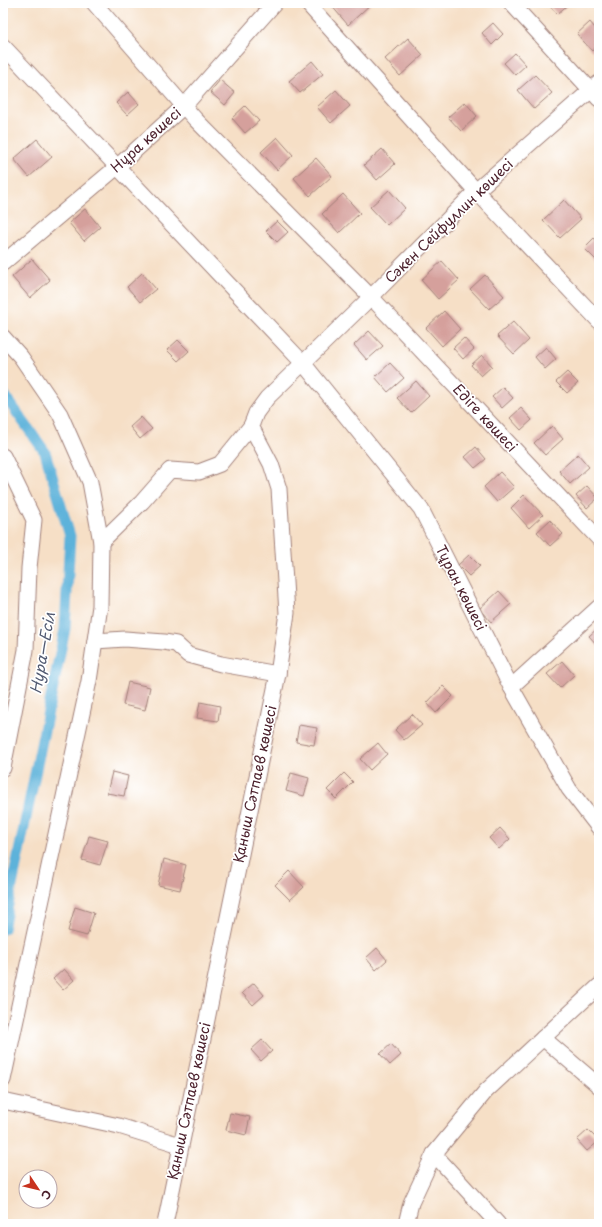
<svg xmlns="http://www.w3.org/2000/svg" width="602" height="1227" font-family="'Playpen Sans',sans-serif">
<rect width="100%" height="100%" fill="#fff"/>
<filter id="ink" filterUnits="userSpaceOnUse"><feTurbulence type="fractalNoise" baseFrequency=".025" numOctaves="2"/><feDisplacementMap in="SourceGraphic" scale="8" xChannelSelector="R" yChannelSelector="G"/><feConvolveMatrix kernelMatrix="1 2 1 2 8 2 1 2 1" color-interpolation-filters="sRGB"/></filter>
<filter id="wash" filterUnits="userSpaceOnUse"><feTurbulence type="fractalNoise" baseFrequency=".012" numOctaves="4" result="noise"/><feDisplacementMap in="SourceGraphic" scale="16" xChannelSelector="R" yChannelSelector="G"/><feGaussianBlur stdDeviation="0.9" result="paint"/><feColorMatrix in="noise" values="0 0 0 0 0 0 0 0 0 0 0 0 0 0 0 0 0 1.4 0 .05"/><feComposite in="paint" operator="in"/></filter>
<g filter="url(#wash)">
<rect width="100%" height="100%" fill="#f6dfc6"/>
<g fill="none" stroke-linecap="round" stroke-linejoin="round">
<!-- canal -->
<polyline stroke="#5db2da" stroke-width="11" points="3,393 45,452 70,536 65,629 3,929"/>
</g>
<g id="blocks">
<!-- building -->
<g fill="#d5a09c">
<polygon points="331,3 372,3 348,25 330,4"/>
<polygon points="547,3 570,3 557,14"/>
<polygon points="590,22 599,33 599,44 592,51 577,34"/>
<polygon points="493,23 503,34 492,45 482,33"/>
<polygon points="408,38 423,55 400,76 385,59"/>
<polygon points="515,53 526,65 515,75 504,63"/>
<polygon points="312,61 323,74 300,93 289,81"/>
<polygon points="535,75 552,93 534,109 518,90"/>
<polygon points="220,80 235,93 225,105 210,92"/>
<polygon points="336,90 350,106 331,123 317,107"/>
<polygon points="128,92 139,104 127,115 116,103"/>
<polygon points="465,102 477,116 461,131 448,117"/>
<polygon points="245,106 259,121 245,133 232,118"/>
<polygon points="277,137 293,155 277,170 261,152"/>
<polygon points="37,139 52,157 29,177 14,159"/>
<polygon points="382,149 395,164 377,180 364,165"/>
<polygon points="316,158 332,176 310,196 294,178"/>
<polygon points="389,190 405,208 387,225 370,207"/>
<polygon points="343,194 360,213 339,233 322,214"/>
<polygon points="564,200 581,219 560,238 543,220"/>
<polygon points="85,209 100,227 84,241 69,223"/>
<polygon points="277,221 288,232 277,242 266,231"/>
<polygon points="594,238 599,243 599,263 584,248"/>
<polygon points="32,259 50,280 30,298 12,277"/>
<polygon points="442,261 459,280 438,299 421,280"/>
<polygon points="142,273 156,289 140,302 127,287"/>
<polygon points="485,275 504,296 489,309 470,289"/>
<polygon points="444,311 460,329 442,346 426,328"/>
<polygon points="513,322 529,340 514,354 497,336"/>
<polygon points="369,331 383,346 367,360 354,345"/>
<polygon points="464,338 474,349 463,359 453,348"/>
<polygon points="178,340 189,351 178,361 167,350"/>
<polygon points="546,347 556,359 545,369 535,357"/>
<polygon points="482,355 492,366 481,376 471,365"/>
<polygon points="390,363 404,378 388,392 375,377"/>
<polygon points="567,372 578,383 567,393 556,382"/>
<polygon points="416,381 429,396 411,413 397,398"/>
<polygon points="503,387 513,398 502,408 492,397"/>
<polygon points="521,408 532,420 521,430 510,418"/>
<polygon points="141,417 152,429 140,439 130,427"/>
<polygon points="552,426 563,439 545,455 534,443"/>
<polygon points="476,447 486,459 475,468 465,457"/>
<polygon points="578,454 589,467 570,484 559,471"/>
<polygon points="500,472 514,487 497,502 484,487"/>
<polygon points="587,486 598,498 587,508 576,496"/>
<polygon points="524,495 543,515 529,528 511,508"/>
<polygon points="550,520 563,534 550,546 537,532"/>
<polygon points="469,555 480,566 469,576 458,565"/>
<polygon points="499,591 511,604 491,622 479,609"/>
<polygon points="599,627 599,647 589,636"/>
<polygon points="562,661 574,675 560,688 547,674"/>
<polygon points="128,682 150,687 145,710 123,705"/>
<polygon points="443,686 453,696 436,713 427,703"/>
<polygon points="200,702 220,706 218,721 197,718"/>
<polygon points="412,714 422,725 404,740 395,730"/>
<polygon points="299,725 317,728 314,745 296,742"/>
<polygon points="378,743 387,754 370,770 360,759"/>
<polygon points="112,772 128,776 124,796 107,793"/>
<polygon points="291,773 309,778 304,796 286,791"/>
<polygon points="344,773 353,782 336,799 327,790"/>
<polygon points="500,828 510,839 499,849 489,838"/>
<polygon points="89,836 108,841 100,865 82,860"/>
<polygon points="164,859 186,865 180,890 158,885"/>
<polygon points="289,871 304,887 290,900 275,885"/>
<polygon points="75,907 94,913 87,936 68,931"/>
<polygon points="377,948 387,960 376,970 366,958"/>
<polygon points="64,969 74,980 63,990 53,979"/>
<polygon points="254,983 264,995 253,1005 242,993"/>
<polygon points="262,1040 272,1051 261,1061 251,1050"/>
<polygon points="391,1044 401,1055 390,1065 380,1054"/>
<polygon points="230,1113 250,1117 246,1135 226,1130"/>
<polygon points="588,1130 599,1141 587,1151 577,1140"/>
</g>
</g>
</g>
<g filter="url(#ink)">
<use href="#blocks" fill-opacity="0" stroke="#a07f78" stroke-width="1"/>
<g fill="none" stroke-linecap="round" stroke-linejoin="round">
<defs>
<g id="minor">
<polyline points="94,3 195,119 371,297 599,539"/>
<polyline points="307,3 476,191 599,321"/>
<polyline points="511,3 599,99"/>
<polyline points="3,46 303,363 421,509 511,687 569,789 599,828"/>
<polyline points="3,263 117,167 185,105 275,3"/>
<polyline points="3,337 21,357 60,414 90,482 101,542 100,606 89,681 3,1080"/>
<polyline points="3,456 34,520 29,568 26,650 3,768"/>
<polyline points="101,542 142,502 170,470 199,472 220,464 251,426"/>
<polyline points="95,641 125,639 164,642 176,644 188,655 221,664 278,674"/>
<polyline points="511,687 599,607"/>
<polyline points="543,1038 599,1086"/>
<polyline points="3,1101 119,1126 180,1145"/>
<polyline points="434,1154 498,1224"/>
<polyline points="165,1224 278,674 287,613 279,489 271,464 251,426 256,413 267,398 371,297 476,191 599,83"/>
<polyline points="406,1224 411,1203 434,1154 486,1091 599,986"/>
</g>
</defs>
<!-- minor casing -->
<use href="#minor" stroke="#a07f78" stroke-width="17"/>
<!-- minor -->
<use href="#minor" stroke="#fff" stroke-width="15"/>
</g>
</g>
<g text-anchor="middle" stroke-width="3.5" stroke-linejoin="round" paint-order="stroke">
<!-- street labels -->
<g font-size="14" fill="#4a1f2b" stroke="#fff">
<text transform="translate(146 140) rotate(-42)" y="5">Нұра көшесі</text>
<text transform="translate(449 221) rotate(-44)" y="5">Сәкен Сейфуллин көшесі</text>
<text transform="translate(485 418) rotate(47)" y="5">Едіге көшесі</text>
<text transform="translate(461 588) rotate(63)" y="5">Тұран көшесі</text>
<text transform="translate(255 784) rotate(-78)" y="5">Қаныш Сәтпаев көшесі</text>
<text transform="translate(189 1101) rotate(-78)" y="5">Қаныш Сәтпаев көшесі</text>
</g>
<!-- water labels -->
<g font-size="15" font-style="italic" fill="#525a71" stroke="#fff">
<text transform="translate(43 653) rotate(-80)" y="5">Нура—Есіл</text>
</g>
</g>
<!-- margin -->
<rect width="602" height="1227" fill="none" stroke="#fff" stroke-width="16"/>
<!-- north arrow -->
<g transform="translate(38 1189) rotate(125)"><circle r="19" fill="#ffffff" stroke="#b7a5aa"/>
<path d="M0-3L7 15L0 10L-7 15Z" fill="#c8321e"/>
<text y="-6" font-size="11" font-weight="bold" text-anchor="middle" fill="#4a1f2b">С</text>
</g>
</svg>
